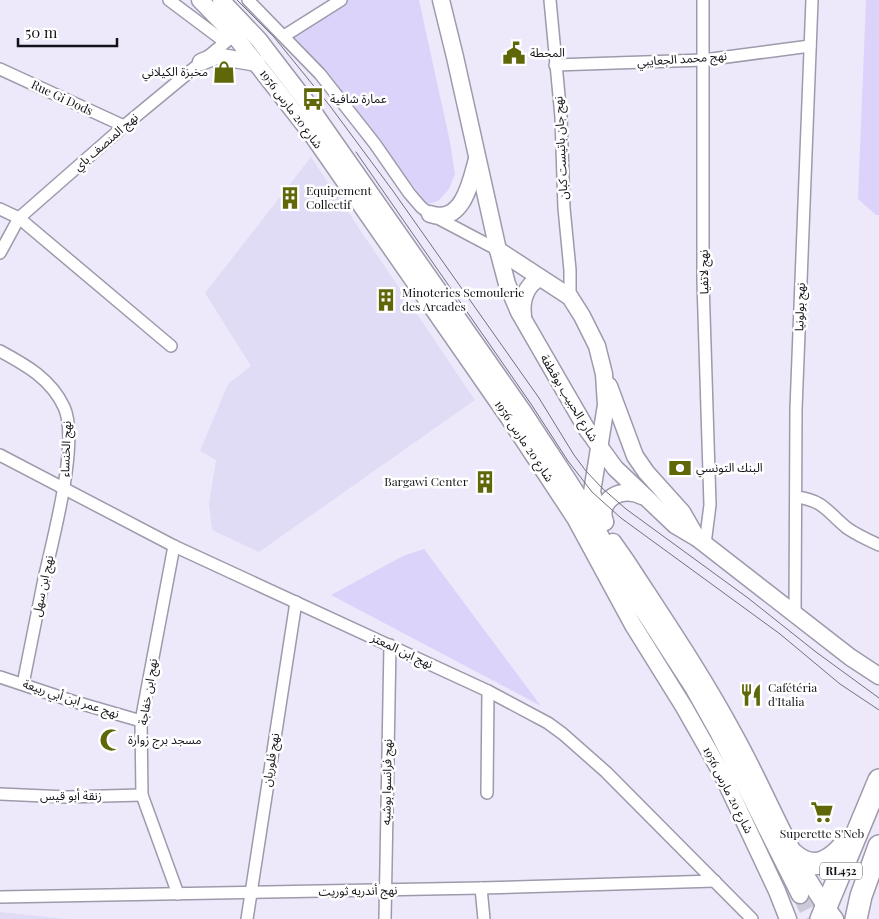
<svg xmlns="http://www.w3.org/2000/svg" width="879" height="919" font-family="'Playfair Display','Noto Sans Arabic',serif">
<rect width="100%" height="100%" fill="#ede9fb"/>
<!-- built -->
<g fill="#e1dcf5">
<polygon points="311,157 475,400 259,552 212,530 209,504 216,460 200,451 228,384 251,366 205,293"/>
<polygon points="0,912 67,919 0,919"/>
</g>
<!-- green -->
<g fill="#dcd3fa">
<polygon points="344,0 419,0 450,142 455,174 449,189 438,201 427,204 342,95 294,38 293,30"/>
<polygon points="866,0 879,0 879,215 876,215 858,199"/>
<polygon points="424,549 541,706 331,595 403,556"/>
</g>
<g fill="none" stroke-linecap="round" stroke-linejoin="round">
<!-- secondary-tunnel -->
<polyline stroke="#ccc9d9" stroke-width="16" stroke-dasharray="16 8" stroke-linecap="butt" points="800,895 812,919"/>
<defs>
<g id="street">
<polyline points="169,0 225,42"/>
<polyline points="248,0 320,74 375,144 409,193 421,207 430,214 498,250"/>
<polyline points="550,0 561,117 564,208 570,270 570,297"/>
<polyline points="703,0 703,282 710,505 705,544"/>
<polyline points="284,36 341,0"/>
<polyline points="555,65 704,60 810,46"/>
<polyline points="0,69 124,126"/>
<polyline points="0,209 19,218 171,346"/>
<polyline points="0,253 19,218 124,126 239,31"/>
<path d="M0,351c26,14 51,28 64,56 16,34 -12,135 -20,172 -7,35 -14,70 -21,105"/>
<polyline points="0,455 174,546 488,691 548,723 563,734 606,772 752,919"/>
<path d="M797,497c28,4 30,15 50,31 10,7 21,12 32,17"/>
<polyline points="174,546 141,721 142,795 178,894"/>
<polyline points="795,614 796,409 812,0"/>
<polyline points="0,677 72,701 141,721"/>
<polyline points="487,793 488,691"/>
<polyline points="0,794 67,797 142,795"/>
<polyline points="481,888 484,919"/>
<polyline points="0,897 481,888 715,881"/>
<polyline points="247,919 296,602"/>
<polyline points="385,919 390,645"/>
</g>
<g id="secondary">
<polyline points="200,0 234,35 313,136 509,418 575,518 633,625 684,707 722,774 777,891 788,919"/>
<polyline points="221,0 259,40 305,100 522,410 568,480 584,505 626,584 694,689 717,730 800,895"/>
<polyline points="441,0 455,57 498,250 507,284 519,312 586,428 615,468 675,525 697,538 850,657 879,676"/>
<polyline points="201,62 216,56 257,63"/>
<path d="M430,214c33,11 41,-33 47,-55"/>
<polyline points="498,250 570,297 582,316 597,346 604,374 606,405 592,492 595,503 605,522"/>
<path d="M523,316c-2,-14 2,-31 17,-38"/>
<polyline points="609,386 635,456 646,472 682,512 697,538"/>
<path d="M605,522c-8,-23 17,-36 37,-26"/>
<path d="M613,542l14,20c37,57 76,114 108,174 34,61 57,127 100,183"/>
</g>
<g id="highway">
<path d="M793,854c23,21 41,4 57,-15"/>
<polyline points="821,919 879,780"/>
<polyline points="856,919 861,896 879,846"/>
</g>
</defs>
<!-- street casing -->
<use href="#street" stroke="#9e9aab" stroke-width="14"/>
<!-- secondary casing -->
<use href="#secondary" stroke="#9e9aab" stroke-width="19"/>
<!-- highway casing -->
<use href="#highway" stroke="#9e9aab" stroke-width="24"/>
<!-- street -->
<use href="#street" stroke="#fff" stroke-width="11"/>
<!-- secondary -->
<use href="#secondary" stroke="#fff" stroke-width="16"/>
<!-- highway -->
<use href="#highway" stroke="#fff" stroke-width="21"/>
<!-- tram -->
<g stroke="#72707b" stroke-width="1">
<polyline points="237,0 274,37 330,106 393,191 539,398 574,455 586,471 602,488 626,509 748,598 816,652 879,698"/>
<polyline points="356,152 531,404 568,461 592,492 621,518 780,634 840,684 879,710"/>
</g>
</g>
<!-- icons -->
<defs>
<symbol id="civic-bare" viewBox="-9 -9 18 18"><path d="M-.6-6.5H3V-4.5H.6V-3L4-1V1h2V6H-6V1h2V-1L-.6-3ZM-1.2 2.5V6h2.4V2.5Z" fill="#5f6709" stroke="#fff" stroke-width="2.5" paint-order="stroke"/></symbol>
<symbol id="shop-bare" viewBox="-9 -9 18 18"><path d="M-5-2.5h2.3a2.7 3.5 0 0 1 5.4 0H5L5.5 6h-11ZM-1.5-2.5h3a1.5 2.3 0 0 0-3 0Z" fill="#5f6709" stroke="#fff" stroke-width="2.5" paint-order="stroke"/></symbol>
<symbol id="bus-bare" viewBox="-9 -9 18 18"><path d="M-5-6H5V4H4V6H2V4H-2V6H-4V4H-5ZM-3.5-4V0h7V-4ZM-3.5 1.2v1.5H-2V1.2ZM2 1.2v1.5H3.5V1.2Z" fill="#5f6709" stroke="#fff" stroke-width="2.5" paint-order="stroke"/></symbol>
<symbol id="building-bare" viewBox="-9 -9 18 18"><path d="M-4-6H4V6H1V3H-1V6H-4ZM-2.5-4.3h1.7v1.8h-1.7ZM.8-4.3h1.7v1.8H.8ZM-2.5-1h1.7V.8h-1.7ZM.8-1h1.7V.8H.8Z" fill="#5f6709" stroke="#fff" stroke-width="2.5" paint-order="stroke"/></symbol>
<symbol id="bank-bare" viewBox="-9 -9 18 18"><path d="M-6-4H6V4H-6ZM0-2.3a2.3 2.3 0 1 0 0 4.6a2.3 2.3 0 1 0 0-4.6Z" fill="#5f6709" stroke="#fff" stroke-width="2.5" paint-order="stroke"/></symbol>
<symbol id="restaurant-bare" viewBox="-9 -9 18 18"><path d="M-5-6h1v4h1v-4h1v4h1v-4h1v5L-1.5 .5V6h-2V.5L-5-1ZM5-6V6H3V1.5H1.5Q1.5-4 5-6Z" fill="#5f6709" stroke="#fff" stroke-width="2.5" paint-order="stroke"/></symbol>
<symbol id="mosque-bare" viewBox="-9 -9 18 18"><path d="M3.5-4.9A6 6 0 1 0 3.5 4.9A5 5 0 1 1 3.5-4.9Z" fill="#5f6709" stroke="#fff" stroke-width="2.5" paint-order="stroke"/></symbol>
<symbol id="supermarket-bare" viewBox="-9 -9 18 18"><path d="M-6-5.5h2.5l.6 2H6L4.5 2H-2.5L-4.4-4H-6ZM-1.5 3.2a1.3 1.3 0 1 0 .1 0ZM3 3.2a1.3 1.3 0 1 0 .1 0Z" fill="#5f6709" stroke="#fff" stroke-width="2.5" paint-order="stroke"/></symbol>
</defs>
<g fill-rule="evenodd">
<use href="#civic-bare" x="498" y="37" width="32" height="32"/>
<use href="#shop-bare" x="208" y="56" width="32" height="32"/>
<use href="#bus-bare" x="297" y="83" width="32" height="32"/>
<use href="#building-bare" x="274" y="182" width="32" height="32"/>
<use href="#building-bare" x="370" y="284" width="32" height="32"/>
<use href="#bank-bare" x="664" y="452" width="32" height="32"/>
<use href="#building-bare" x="469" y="466" width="32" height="32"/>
<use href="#restaurant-bare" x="735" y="679" width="32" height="32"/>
<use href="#mosque-bare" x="95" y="724" width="32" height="32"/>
<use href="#supermarket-bare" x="806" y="796" width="32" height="32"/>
</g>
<g text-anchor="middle" stroke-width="5" stroke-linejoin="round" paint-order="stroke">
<!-- shield labels -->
<rect fill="#fff" stroke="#5a595d" stroke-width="1" x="820" y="862.5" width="42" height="17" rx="4"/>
<g font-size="11" font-weight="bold" fill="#131218">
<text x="841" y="875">RL452</text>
</g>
<!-- poi labels -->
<g font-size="12" fill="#131218" stroke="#fff" text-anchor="start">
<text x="530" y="57">المحطة</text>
<text x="208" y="76" text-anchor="end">مخبزة الكيلاني</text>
<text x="330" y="103">عمارة شافية</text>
<text x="306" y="195">Equipement<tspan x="306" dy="14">Collectif</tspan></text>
<text x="402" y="297">Minoteries Semoulerie<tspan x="402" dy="14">des Arcades</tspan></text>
<text x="696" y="472">البنك التونسي</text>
<text x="468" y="486" text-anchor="end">Bargawi Center</text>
<text x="768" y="692">Cafétéria<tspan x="768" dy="14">d'Italia</tspan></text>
<text x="128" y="744">مسجد برج زوارة</text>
<text x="822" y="838" text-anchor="middle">Superette S'Neb</text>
</g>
<!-- street labels -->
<g font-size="12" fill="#131218" stroke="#fff">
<text transform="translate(682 59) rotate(-4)" y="4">نهج محمد الجعايبي</text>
<text transform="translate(62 98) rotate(25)" y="4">Rue Gi Dods</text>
<text transform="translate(291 109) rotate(53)" y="4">شارع 20 مارس 1956</text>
<text transform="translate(106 142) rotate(-41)" y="4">نهج المنصف باي</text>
<text transform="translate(561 148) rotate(-93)" y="4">نهج جان باتيست كبان</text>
<text transform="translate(704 272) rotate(-91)" y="4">نهج لاتفيا</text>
<text transform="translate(800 307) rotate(-88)" y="4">نهج بولونيا</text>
<text transform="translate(569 398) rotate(59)" y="4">شارع الحبيب بوقطفة</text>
<text transform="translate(524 441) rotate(56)" y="4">شارع 20 مارس 1956</text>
<text transform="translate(66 449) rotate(-88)" y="4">نهج الخنساء</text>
<text transform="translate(43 586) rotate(-78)" y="4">نهج ابن سهل</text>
<text transform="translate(402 651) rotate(25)" y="4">نهج ابن المعتز</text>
<text transform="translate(148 692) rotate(-81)" y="4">نهج ابن خفاجة</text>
<text transform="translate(71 699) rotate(18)" y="4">نهج عمر ابن أبي ربيعة</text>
<text transform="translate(271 760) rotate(-81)" y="4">نهج فلوريان</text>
<text transform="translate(387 782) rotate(-89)" y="4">نهج فرانسوا بوشيه</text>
<text transform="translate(728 790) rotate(63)" y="4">شارع 20 مارس 1956</text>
<text x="71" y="800">زنقة أبو قيس</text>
<text transform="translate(358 891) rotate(-1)" y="4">نهج أندريه ثوريت</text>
</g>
</g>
<!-- scale -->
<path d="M18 38v8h99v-8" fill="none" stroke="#131218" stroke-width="2.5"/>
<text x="25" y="38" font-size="15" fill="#131218" stroke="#ffffff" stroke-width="4" paint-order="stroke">50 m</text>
</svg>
